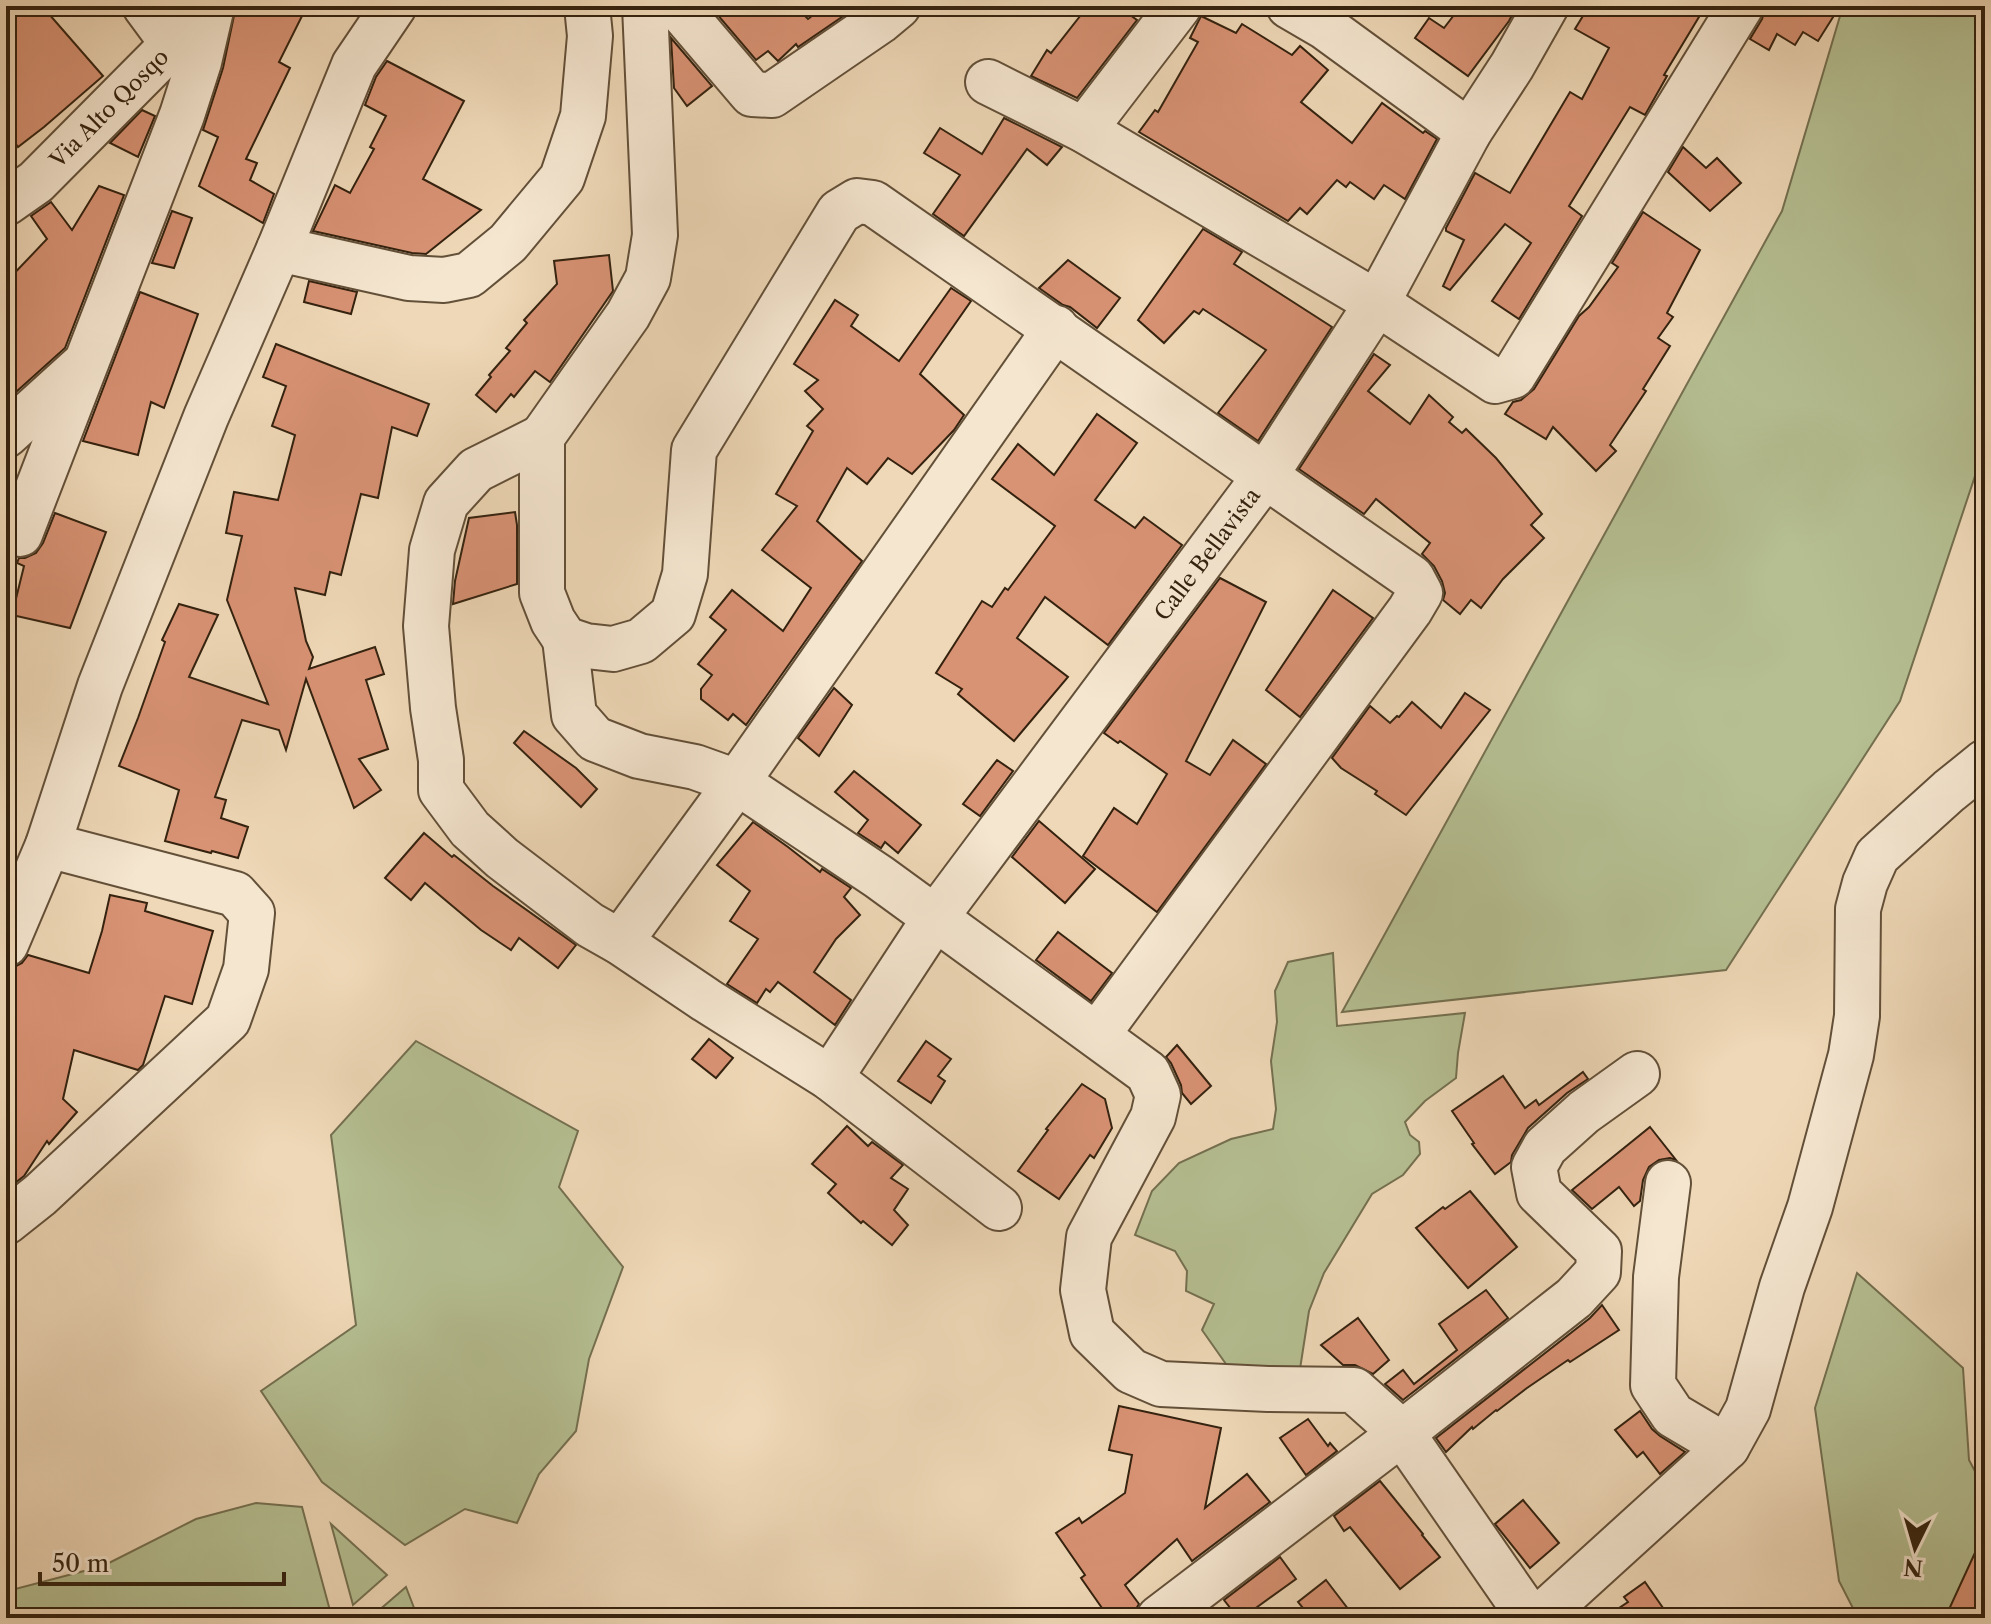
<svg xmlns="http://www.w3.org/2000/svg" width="1991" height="1624" font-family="'Libre Caslon Text',serif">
<rect width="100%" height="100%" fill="#efd8b7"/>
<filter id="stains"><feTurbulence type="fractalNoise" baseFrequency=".0025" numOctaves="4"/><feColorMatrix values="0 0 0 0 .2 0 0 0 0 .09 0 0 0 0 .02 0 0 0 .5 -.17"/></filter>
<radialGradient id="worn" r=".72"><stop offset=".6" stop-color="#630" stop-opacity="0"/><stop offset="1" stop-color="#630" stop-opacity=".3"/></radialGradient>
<!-- green -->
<g fill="#b5bf92" stroke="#747050" stroke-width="2">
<polygon points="1843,6 1985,6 1985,446 1900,701 1726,970 1342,1012 1782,211"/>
<polygon points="1333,953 1337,1026 1465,1013 1458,1053 1456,1078 1425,1101 1405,1122 1410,1135 1419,1142 1420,1154 1403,1175 1372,1194 1324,1273 1309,1311 1300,1369 1233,1374 1202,1330 1214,1304 1186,1291 1187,1271 1175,1251 1135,1235 1152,1191 1179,1163 1231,1139 1273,1129 1276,1109 1271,1061 1277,1022 1275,991 1288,962"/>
<polygon points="416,1041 578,1131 559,1187 623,1267 589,1359 576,1431 539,1474 517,1523 465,1509 405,1545 322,1482 261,1391 356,1325 331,1135"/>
<polygon points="1857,1273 1963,1368 1969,1460 1985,1490 1985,1618 1858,1618 1839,1581 1815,1408"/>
<polygon points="256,1503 302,1507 332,1618 6,1618 6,1613 15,1589 103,1566 196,1519"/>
<polygon points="331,1524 387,1575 353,1605"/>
<polygon points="406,1587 416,1613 412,1618 370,1618"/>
</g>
<!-- building -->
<g fill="#d89274" stroke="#34220f" stroke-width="2">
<polygon points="6,6 42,6 103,76 44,127 18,147 6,130"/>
<polygon points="236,6 307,6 279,62 290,68 246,159 257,163 250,180 274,194 263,223 199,186 218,137 203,130 223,68"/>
<polygon points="710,6 795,6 808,19 825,6 858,6 798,47 796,44 778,61 768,51 756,60"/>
<polygon points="1088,6 1136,6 1130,15 1137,20 1077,98 1031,76 1047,50 1051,53"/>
<polygon points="1461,6 1517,6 1509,21 1468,76 1415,38 1429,18 1444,28"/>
<polygon points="1589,6 1712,6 1706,15 1702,12 1664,75 1667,76 1645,115 1630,107 1569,206 1582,216 1519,319 1492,301 1531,243 1505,224 1450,290 1443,286 1464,240 1446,231 1446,228 1475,173 1510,193 1570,92 1582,99 1609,48 1575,29"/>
<polygon points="1766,6 1840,6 1818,41 1803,32 1795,45 1777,34 1769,50 1750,39 1762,19"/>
<polygon points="1201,16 1236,33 1242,24 1292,55 1300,46 1328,70 1301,102 1352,143 1382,103 1423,133 1425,131 1437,139 1405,199 1384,185 1374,199 1350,182 1346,187 1337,180 1307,214 1300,208 1288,221 1139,132 1155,110 1158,112 1198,42 1190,38"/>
<polygon points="671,38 712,86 687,106 674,88"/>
<polygon points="387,61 464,101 423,179 481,210 426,254 412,253 313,231 335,185 350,193 374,149 370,147 386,116 365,105 376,77"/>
<polygon points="142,110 155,116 138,157 110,143"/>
<polygon points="1004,118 1062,147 1047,165 1027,149 964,236 933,214 960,175 924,153 940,128 982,154"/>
<polygon points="1683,147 1706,168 1717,158 1741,183 1710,211 1668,172"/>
<polygon points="99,186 124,195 65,348 6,401 6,282 47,239 31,216 51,202 72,230"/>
<polygon points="172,211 192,218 174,268 152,263"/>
<polygon points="1643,212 1700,250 1667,313 1673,317 1658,338 1670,346 1643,389 1646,391 1610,445 1616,451 1596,471 1553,427 1546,439 1505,414 1513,402 1521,400 1534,389 1579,316 1589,307 1618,267 1612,263"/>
<polygon points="1203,229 1242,252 1234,264 1332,327 1258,441 1218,413 1266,350 1203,309 1199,314 1194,311 1164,343 1138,320"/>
<polygon points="609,255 613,291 550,382 535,371 514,397 511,394 496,412 476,395 491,377 489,375 510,351 506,348 527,323 524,320 557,284 554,261"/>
<polygon points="1068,260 1120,298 1097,328 1070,307 1063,305 1039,288"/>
<polygon points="309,281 357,292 351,314 304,302"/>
<polygon points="951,288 971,301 920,374 964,415 954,430 912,474 888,458 867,484 847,468 817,521 862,561 746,725 733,714 728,720 701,699 701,689 712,675 698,664 726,630 710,617 732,590 783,631 811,588 762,550 797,506 776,494 813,431 807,426 823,409 805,391 818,380 794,364 835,300 858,315 851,326 899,361"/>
<polygon points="140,292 198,314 164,408 151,402 138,455 83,441"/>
<polygon points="276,344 429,404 417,436 392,427 378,498 361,494 341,575 330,572 325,595 295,588 306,641 313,657 309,669 375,647 384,674 366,680 388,749 359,759 381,790 354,808 306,679 286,750 279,730 242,720 215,797 226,800 221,818 248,827 238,858 212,851 211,853 165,841 179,790 119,766 138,718 165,642 162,640 179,604 218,615 189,677 268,704 227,600 242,536 226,533 234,492 278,500 295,435 272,426 286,386 263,377"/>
<polygon points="1374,354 1390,365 1368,391 1410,424 1429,395 1453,417 1449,422 1462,433 1466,429 1496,458 1542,514 1531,525 1544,538 1503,579 1481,608 1471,600 1460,614 1443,600 1445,593 1442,581 1434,566 1422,554 1430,543 1376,499 1364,514 1299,469"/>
<polygon points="1097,414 1137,443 1095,500 1135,528 1144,517 1182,545 1108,645 1045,597 1017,638 1068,677 1014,741 958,694 962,689 936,673 982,601 992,607 1005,588 1008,590 1055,526 992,479 1018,444 1054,475"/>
<polygon points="515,512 517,525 517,584 453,604 455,581 469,518"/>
<polygon points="55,513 106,532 70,628 12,615 24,566 17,563 19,558 25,558 36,553 43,543"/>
<polygon points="1220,578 1266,602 1186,761 1210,775 1233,740 1266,764 1157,912 1083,856 1114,808 1137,824 1167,774 1120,741 1118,743 1104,733"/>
<polygon points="1333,590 1373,618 1300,717 1266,690"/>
<polygon points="834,688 852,705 819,756 798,738"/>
<polygon points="1465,693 1490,710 1406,815 1375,794 1377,791 1341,768 1332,758 1370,706 1390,723 1397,716 1399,717 1412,702 1441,728"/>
<polygon points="524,731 576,768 597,789 581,807 514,743"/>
<polygon points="997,760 1013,771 980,816 963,804"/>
<polygon points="854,771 921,825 898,853 885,842 881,848 858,833 868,820 835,792"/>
<polygon points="1039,821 1095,869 1065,903 1012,857"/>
<polygon points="753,822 788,847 820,872 822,869 851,888 844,897 860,915 836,939 814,972 851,1000 835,1025 778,982 770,992 766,989 757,1003 727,984 758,939 730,921 750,891 717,865"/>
<polygon points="424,833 452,857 454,855 493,886 576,945 558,968 519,938 511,950 481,930 425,883 411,900 385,878"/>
<polygon points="110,895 147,903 145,911 213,931 192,1004 165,996 143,1065 138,1070 74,1050 63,1099 77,1112 49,1144 47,1141 24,1176 6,1190 6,982 10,969 22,963 28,955 89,973 102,931"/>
<polygon points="1058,932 1112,973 1091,1001 1036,960"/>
<polygon points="709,1039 733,1058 716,1078 692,1059"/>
<polygon points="926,1041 951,1059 938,1076 945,1081 931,1103 898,1081"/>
<polygon points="1177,1045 1211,1086 1191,1104 1182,1093 1181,1085 1171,1063 1166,1057"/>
<polygon points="1583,1072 1588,1079 1567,1093 1528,1128 1512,1155 1511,1162 1495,1174 1472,1144 1474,1143 1452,1111 1503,1076 1525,1108 1536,1100 1539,1105"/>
<polygon points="1082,1084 1105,1099 1112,1128 1094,1158 1090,1155 1059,1199 1018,1171 1048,1130 1046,1129"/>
<polygon points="847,1126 868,1146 872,1142 903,1165 891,1178 908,1189 894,1210 908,1225 892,1245 863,1221 861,1223 828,1193 836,1184 812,1164"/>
<polygon points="1650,1127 1676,1160 1670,1158 1659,1160 1649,1167 1643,1180 1640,1201 1634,1206 1619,1187 1592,1209 1572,1190"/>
<polygon points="1470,1191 1517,1247 1468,1288 1416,1228 1443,1207 1445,1209"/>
<polygon points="1486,1290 1508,1318 1403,1400 1385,1384 1403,1370 1414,1384 1457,1350 1439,1324"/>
<polygon points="1602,1305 1619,1330 1570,1362 1568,1360 1527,1388 1497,1411 1496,1410 1473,1429 1472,1427 1446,1452 1436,1438 1590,1318"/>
<polygon points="1358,1318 1389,1360 1373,1374 1355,1365 1343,1365 1321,1345"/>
<polygon points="1119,1406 1221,1428 1205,1508 1247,1474 1270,1502 1192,1561 1177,1539 1125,1585 1139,1604 1136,1609 1135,1618 1109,1618 1081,1578 1085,1575 1056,1533 1079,1518 1082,1523 1125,1493 1132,1455 1109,1450"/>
<polygon points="1640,1411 1652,1429 1660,1436 1685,1452 1660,1474 1643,1452 1637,1457 1615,1430"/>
<polygon points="1308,1419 1328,1446 1330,1443 1337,1451 1306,1475 1280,1438"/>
<polygon points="1380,1481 1423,1534 1422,1535 1440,1557 1400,1589 1350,1527 1344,1531 1334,1516"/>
<polygon points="1523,1500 1559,1543 1530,1568 1495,1524"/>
<polygon points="1985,1531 1985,1618 1945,1618"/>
<polygon points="1280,1557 1296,1579 1242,1618 1238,1618 1224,1600"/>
<polygon points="1326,1580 1355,1618 1311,1618 1298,1602"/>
<polygon points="1645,1582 1670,1618 1604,1618 1628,1602 1624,1597"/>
</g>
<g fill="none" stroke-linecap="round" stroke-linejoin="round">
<defs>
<g id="minor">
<polyline points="145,6 173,44"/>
<polyline points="645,6 655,235 648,278 628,315 542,437 542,593 553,621 565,639 586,646 613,649 641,641 673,614 685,574 694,450 839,212 857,201 873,203 1412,578 1420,593 1410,610 1097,1035"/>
<polyline points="677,6 752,94 772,95 880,21 898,6"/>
<polyline points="1289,6 1325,27 1469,132"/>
<polyline points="988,82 1084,130 1377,303 1495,381 1513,376 1741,6"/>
<polyline points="1084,130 1179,6"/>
<polyline points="6,203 36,182 173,44 206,6"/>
<polyline points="279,249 409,278 444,280 469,275 508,243 562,178 583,116 590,36 587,6"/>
<polyline points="6,435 81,367"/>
<polyline points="542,437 476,470 446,503 432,550 426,626 433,708 441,760 441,790 470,829 502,858 590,925 620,942 706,1000 830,1078 999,1208"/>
<polyline points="20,534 182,115 199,62 212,6"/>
<polyline points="565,639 574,715 595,739 639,756 695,767 737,782 879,877 1148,1073 1158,1095 1153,1117 1089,1237 1083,1290 1092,1333 1131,1371 1161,1384 1268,1389 1354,1390 1402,1433 1530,1618"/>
<polyline points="620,942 737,782 1056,328"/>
<polyline points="6,944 48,845 100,686 206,417 279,249 354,65 394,6"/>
<polyline points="830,1078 935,918 1265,476 1377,303 1469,132 1512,66 1546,6"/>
<polyline points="6,1222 40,1195 228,1020 246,969 252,913 235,894 48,845"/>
<polyline points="1727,1447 1748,1409 1782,1287 1810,1207 1851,1055 1857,1016 1858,909 1865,883 1877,856 1949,791 1985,762"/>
<polyline points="1159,1618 1402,1433 1574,1298 1598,1272 1599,1251 1539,1193 1534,1167 1545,1147 1584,1112 1637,1074"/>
<polyline points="1539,1618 1727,1447 1673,1415 1653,1385 1656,1277 1668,1183"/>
</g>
</defs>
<!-- minor casing -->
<use href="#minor" stroke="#635039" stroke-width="48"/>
<!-- minor -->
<use href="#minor" stroke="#f5e6d0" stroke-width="44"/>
</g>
<g text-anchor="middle" stroke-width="7" stroke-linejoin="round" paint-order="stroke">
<!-- street labels -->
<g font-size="22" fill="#34220f" stroke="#f5e6d0">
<text transform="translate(109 108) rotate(-45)" y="8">Via Alto Qosqo</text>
<text transform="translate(1207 554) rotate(-53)" y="8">Calle Bellavista</text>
</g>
</g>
<!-- margin -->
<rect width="1991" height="1624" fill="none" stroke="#efd8b7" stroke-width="32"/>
<rect x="8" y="8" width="1975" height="1608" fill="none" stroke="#34220f" stroke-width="4"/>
<rect x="16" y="16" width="1959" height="1592" fill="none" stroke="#34220f" stroke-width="2"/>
<!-- north arrow -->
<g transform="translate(1915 1548) rotate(185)" stroke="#f5e6d0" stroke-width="6" paint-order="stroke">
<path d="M0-6L14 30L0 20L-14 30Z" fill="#34220f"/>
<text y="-12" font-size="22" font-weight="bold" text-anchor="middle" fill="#34220f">N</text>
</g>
<!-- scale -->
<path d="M40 1572v12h244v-12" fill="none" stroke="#34220f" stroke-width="4"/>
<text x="52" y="1572" font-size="24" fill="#34220f" stroke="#f5e6d0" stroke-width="6" paint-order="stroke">50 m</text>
<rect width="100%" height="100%" filter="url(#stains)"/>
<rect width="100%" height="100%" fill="url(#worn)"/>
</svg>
